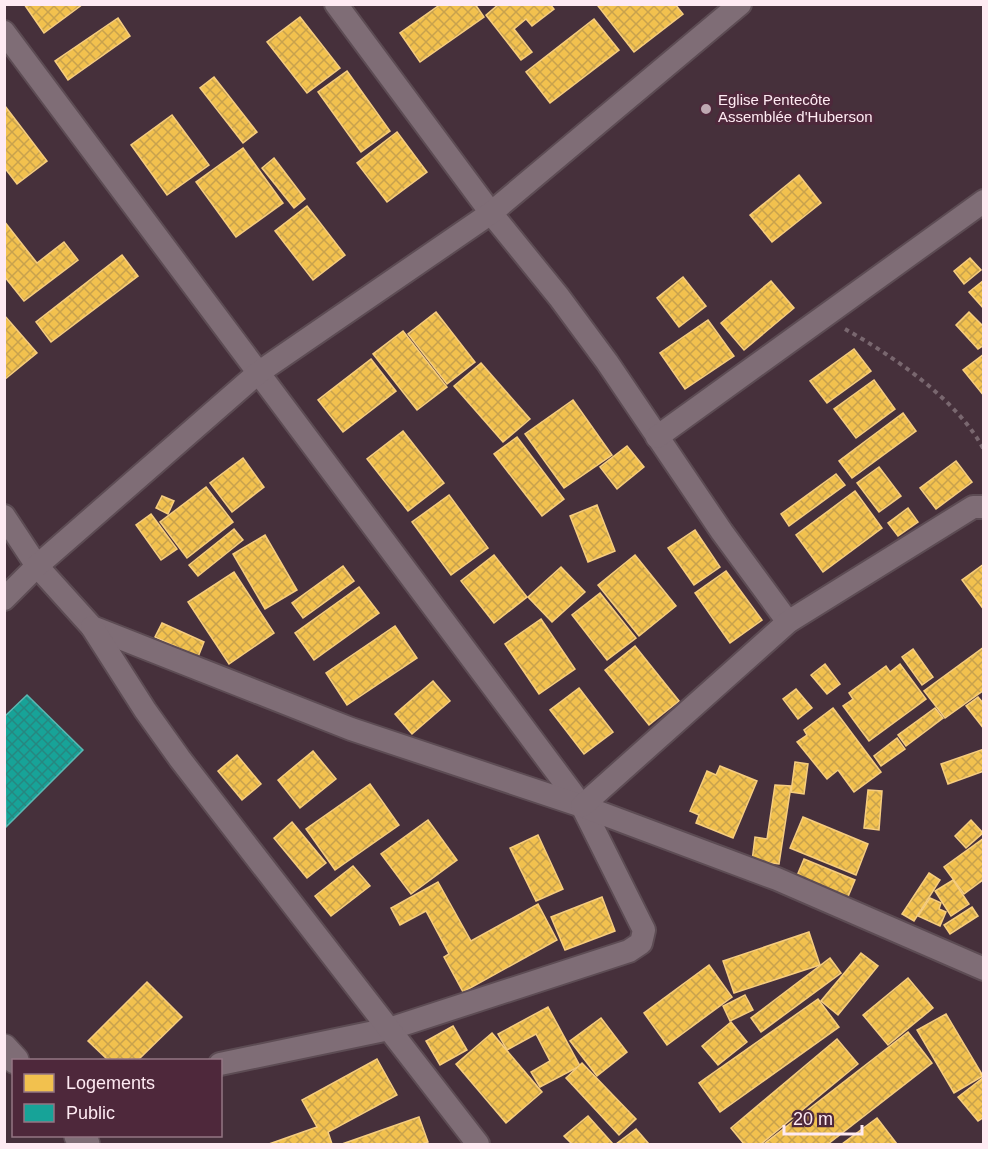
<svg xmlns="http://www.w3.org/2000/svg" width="988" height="1149" font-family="Arial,sans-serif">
<defs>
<pattern id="homes-cross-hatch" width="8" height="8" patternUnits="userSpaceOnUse" patternTransform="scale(1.5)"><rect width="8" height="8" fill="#f2c14e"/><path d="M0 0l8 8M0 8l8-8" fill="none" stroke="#c8a24d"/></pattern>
<pattern id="public-cross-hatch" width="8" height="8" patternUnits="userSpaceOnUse" patternTransform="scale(1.5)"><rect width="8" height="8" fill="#17a398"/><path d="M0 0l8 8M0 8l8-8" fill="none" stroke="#278780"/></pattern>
</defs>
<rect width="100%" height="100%" fill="#46303b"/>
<!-- homes -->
<g fill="url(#homes-cross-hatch)" stroke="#f6cd7f" stroke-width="1.5">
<polygon points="24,4 83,4 44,33"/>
<polygon points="441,4 475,4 484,17 420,62 400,33"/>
<polygon points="499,4 550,4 554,9 532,26 526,19 514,29 532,52 521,60 486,15"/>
<polygon points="601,4 675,4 683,14 634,52 598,6"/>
<polygon points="300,17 340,68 307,93 267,42"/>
<polygon points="118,18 130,36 68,80 55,61"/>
<polygon points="594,19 619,50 550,103 526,72"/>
<polygon points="347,71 390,131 361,152 318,92"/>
<polygon points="214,77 257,132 243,143 200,88"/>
<polygon points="5,106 47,161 17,184 4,167"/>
<polygon points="172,115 209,165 167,195 131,145"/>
<polygon points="397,132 427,172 387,202 357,163"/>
<polygon points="243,148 283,203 236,237 196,182"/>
<polygon points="274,158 305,199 294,208 262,168"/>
<polygon points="799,175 821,203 772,242 750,215"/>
<polygon points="307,206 345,255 313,280 275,231"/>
<polygon points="4,221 37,263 64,242 78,260 24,301 4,276"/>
<polygon points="122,255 138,276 51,342 36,322"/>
<polygon points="970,258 981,270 964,284 954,271"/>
<polygon points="683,277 706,306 679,327 657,298"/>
<polygon points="984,280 984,309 969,292"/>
<polygon points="771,281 794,308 744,350 721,323"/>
<polygon points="436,312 475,362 447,384 408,334"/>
<polygon points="969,312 984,327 984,345 978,349 956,325"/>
<polygon points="4,315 37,353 4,380"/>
<polygon points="708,320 734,356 685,389 660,353"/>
<polygon points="403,331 447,387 417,410 373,354"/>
<polygon points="854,349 871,371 827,403 810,381"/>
<polygon points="984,354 984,396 963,370"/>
<polygon points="371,359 396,391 343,432 318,400"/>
<polygon points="481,363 530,419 503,442 454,386"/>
<polygon points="874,380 895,409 856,438 834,409"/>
<polygon points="573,400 612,455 564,488 525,434"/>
<polygon points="903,413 916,431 852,478 839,461"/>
<polygon points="403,431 444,483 408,511 367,459"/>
<polygon points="517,437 564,499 542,516 494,454"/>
<polygon points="627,446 644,467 617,489 600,467"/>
<polygon points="243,458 264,487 232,512 210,483"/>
<polygon points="956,461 972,482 936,509 920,488"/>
<polygon points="879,467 901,496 879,512 857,483"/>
<polygon points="836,474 845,485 789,526 781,514"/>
<polygon points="206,487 233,522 187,558 160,522"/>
<polygon points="855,491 882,528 823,572 796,535"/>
<polygon points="449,495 488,548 451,575 412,522"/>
<polygon points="162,496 174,501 168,514 156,508"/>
<polygon points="597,505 615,551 588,562 570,516"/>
<polygon points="908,508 918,522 898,536 888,523"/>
<polygon points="151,514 177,549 161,560 136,525"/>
<polygon points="234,529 243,540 198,576 189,565"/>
<polygon points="695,530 720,567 694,585 668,548"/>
<polygon points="265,535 297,590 265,609 233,554"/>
<polygon points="494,555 527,597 494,623 461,581"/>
<polygon points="635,555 676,606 639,636 598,585"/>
<polygon points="984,564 984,610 962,580"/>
<polygon points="343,566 354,581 303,618 292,603"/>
<polygon points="561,567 585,592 552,622 528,597"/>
<polygon points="726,571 762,620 730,643 695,593"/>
<polygon points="234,572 274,633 229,664 188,602"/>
<polygon points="359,587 379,613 314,660 295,633"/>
<polygon points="600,593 636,638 607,660 572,615"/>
<polygon points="541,619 575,669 539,694 505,644"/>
<polygon points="162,623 204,642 198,657 155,637"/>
<polygon points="395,626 417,658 347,705 326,673"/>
<polygon points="635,646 679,701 649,725 605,670"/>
<polygon points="984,647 984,690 945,718 924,691"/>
<polygon points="913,649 933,677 922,685 902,657"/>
<polygon points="825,664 840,684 827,694 811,675"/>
<polygon points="900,664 926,699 869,741 843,706 853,699 849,693 886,666 890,672"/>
<polygon points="433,681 450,701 412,734 395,714"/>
<polygon points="579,688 613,732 584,754 550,710"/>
<polygon points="796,689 812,708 798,719 783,699"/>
<polygon points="978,697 984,704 984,729 966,706"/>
<polygon points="833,708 881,772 854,792 838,770 827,779 797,742 807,735 804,730"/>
<polygon points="935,708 943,718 906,746 898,735"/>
<polygon points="897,738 905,749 881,766 874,756"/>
<polygon points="984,749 984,771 948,784 941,764"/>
<polygon points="313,751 336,779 300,808 278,780"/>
<polygon points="237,755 261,784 242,800 218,771"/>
<polygon points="795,762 808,764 804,794 791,792"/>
<polygon points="720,766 757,781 733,838 696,823 699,815 690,811 707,771 716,775"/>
<polygon points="370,784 399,825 335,870 306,829"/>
<polygon points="775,785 791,786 779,864 752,861 755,837 767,839"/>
<polygon points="868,790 882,791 879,830 864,828"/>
<polygon points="803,817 868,844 856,875 790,848"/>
<polygon points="428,820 457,860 411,894 381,854"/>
<polygon points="971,820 983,833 966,848 955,836"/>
<polygon points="292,822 326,863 307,878 274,838"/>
<polygon points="538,835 563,889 536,901 510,848"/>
<polygon points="984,838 984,879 964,894 944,867"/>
<polygon points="804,859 855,880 847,899 796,878"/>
<polygon points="353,866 370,886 331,916 315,896"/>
<polygon points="929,873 940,880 914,921 902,914"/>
<polygon points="953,880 969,904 951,916 935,891"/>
<polygon points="438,882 471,941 538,904 557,940 463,992 444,957 449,954 426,911 400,925 391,908"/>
<polygon points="602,897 615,931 565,950 551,917"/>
<polygon points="930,898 941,903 939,909 946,912 940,926 918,916"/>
<polygon points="972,907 978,916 950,934 944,925"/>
<polygon points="809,932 820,965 734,993 723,961"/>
<polygon points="861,953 878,966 838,1015 821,1001"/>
<polygon points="830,958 841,973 761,1032 751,1018"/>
<polygon points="709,965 732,997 667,1045 644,1013"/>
<polygon points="908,978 933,1008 888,1045 863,1015"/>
<polygon points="147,982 182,1017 138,1060 108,1060 88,1041"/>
<polygon points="745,995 753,1010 730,1021 723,1006"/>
<polygon points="818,999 839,1027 720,1112 699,1083"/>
<polygon points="548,1007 580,1066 540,1087 531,1072 550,1061 536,1034 507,1050 498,1034"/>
<polygon points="946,1014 983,1076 954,1093 917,1030"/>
<polygon points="601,1018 627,1052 597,1076 570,1041"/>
<polygon points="731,1022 747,1042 718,1065 702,1046"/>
<polygon points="453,1026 467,1050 440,1065 426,1041"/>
<polygon points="908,1032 932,1063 828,1144 764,1144"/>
<polygon points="492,1033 542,1092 506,1123 456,1064"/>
<polygon points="837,1039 858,1064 761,1144 744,1144 731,1128"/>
<polygon points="377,1059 397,1095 328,1132 332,1144 269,1144 317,1127 302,1100"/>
<polygon points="582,1063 636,1119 619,1135 566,1078"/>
<polygon points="984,1077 984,1117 978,1121 958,1097"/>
<polygon points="588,1116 613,1144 572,1144 564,1136"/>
<polygon points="419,1117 428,1142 422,1144 342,1144"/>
<polygon points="877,1118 897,1144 842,1144"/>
<polygon points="636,1129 649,1144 616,1144"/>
</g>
<!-- public -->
<polygon fill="url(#public-cross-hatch)" stroke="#5cb8b3" stroke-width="1.5" points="27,695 83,750 6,827 4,717"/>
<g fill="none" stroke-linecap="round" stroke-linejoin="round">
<defs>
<g id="minor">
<polyline points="336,4 491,213 559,297 607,362 722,532 788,622"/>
<polyline points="4,32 582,806 644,930 641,943 629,951 389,1029 220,1064"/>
<polyline points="657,437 984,201"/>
<polyline points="4,516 37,566 92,627 351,729 582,806 777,879 984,969"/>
<polyline points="4,599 37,566 258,373 491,213 740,4"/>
<polyline points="92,627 145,710 180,759 478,1144"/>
<polyline points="582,806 788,622 973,507 984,507"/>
</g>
<g id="tertiary">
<polyline points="4,1048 15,1060"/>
<polyline points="78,1136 86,1144"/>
</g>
</defs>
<!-- minor casing -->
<use href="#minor" stroke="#5d4c54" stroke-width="26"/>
<!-- tertiary casing -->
<use href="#tertiary" stroke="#5d4c54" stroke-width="30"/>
<!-- path -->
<path stroke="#79676f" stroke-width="4" stroke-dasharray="4.5 4.5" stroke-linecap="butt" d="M845,329c48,27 113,71 139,121"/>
<!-- minor -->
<use href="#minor" stroke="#7f6d76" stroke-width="22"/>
<!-- tertiary -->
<use href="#tertiary" stroke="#7f6d76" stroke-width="27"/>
</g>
<!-- markers -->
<circle fill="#bea9b2" stroke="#4e283b" stroke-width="2" cx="706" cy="109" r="6"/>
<g text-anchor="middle" stroke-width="6" stroke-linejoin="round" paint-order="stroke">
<!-- poi labels -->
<g font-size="15" fill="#feeaf2" stroke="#4e283b" text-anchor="start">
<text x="718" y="105">Eglise Pentecôte<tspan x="718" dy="17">Assemblée d'Huberson</tspan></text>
</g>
</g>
<!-- border -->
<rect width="988" height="1149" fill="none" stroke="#feeaf2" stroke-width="12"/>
<!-- legend -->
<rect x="12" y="1059" width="210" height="78" fill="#4e283b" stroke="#947684" stroke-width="1.5"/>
<rect x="24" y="1074" width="30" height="18" fill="#f2c14e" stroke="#947684" stroke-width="1.5"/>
<text x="66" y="1089" font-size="18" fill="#feeaf2">Logements</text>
<rect x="24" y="1104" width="30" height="18" fill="#17a398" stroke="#947684" stroke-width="1.5"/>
<text x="66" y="1119" font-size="18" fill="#feeaf2">Public</text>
<!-- scale -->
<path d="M784 1125v9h78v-9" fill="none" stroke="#feeaf2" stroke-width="3"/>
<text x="793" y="1125" font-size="18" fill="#feeaf2" stroke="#4e283b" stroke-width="4.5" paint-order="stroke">20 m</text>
</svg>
